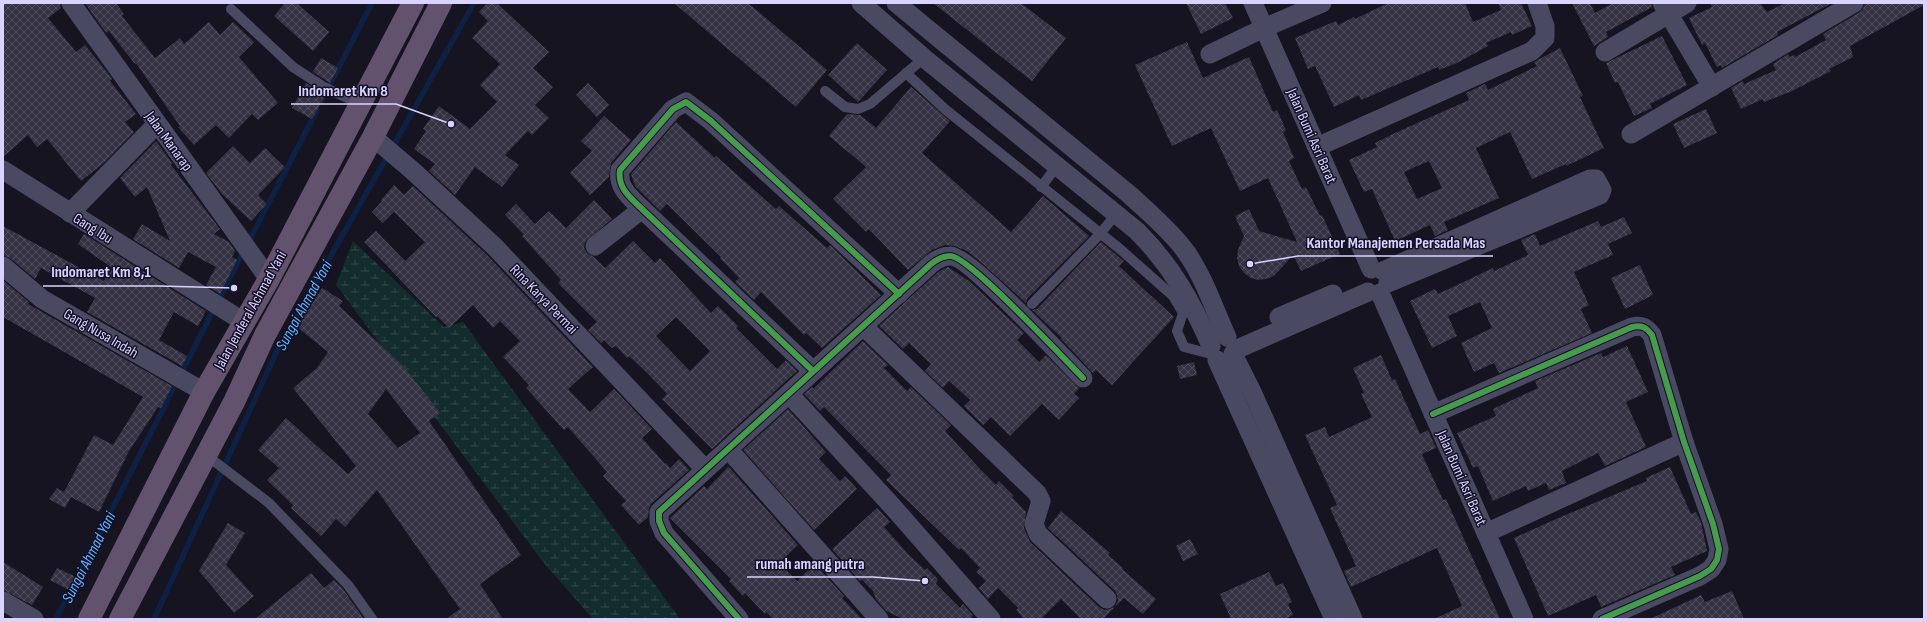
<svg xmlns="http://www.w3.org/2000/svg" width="1927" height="622" font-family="'Sofia Sans Condensed',sans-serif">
<defs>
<pattern id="wetland-marsh" width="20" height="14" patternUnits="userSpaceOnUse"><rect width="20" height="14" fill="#132c2d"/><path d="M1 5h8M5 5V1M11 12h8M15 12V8" fill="none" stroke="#354a4c"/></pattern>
<pattern id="building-cross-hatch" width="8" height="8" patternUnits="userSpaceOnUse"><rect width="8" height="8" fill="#343243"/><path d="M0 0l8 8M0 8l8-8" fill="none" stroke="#514f5f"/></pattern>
</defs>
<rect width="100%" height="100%" fill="#161421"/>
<!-- wetland -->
<polygon fill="url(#wetland-marsh)" points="353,241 444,327 463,322 680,619 593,619 543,562 336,285"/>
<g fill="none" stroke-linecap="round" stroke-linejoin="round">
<!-- stream -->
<g stroke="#0d2144" stroke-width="5.5">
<polyline points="321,102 372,3"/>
<polyline points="248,243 317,110"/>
<polyline points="56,619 244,250"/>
<polyline points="154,619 277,351 474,3"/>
</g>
</g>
<!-- building -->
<g fill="url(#building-cross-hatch)" fill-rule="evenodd">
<polygon points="3,3 60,3 61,8 48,18 76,52 85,45 111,77 112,79 110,81 136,114 125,122 134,132 105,162 81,181 47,139 37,147 28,135 3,157"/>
<polygon points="85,3 116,3 124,14 122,16 155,58 180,38 184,44 209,22 220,35 233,22 254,42 239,57 278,103 258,120 252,114 229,138 216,125 194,145 178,127 180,126 136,63 135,64 109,31 106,33"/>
<polygon points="285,3 297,3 329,32 313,51 274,16"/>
<polygon points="487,3 497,3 549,52 533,68 553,87 535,105 549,118 532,135 528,131 505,155 519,165 502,187 475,167 455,195 429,171 435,164 414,149 426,131 423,129 439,106 470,129 497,102 480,85 500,64 472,38 488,21 479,12"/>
<polygon points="674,3 748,3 827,70 796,107"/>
<polygon points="933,3 1021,3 1066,38 1032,81"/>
<polygon points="1186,3 1225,3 1233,18 1201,34"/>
<polygon points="1388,3 1465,3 1473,22 1501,10 1498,3 1521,3 1532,26 1512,35 1511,32 1486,43 1488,46 1457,63 1439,70 1438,67 1361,100 1359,95 1334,107 1315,66 1308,69 1295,38 1336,21 1338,25 1354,17 1355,19"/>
<polygon points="1572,3 1590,3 1595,13 1613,3 1651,3 1652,7 1606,32 1608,37 1594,46"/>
<polygon points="1710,3 1760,3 1767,12 1785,3 1832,3 1777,32 1778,35 1722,68 1721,65 1717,67 1705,43 1702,45 1689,18 1712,7"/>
<polygon points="1865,3 1924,3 1924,5 1850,46 1853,57 1829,69 1831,71 1792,91 1764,102 1763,99 1741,109 1731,88 1743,81 1744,84 1776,70 1773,64 1788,54 1790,57 1794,55 1795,57 1826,40 1823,34 1860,12 1863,9"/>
<polygon points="1662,36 1687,85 1650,104 1652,108 1634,116 1618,82 1615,83 1606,63"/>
<polygon points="1187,42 1203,78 1249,57 1273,112 1277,110 1286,130 1283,132 1294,158 1289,161 1302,189 1306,187 1320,216 1322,215 1340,254 1301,271 1293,255 1274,276 1266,279 1258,280 1251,278 1244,273 1239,266 1237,258 1238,250 1244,236 1235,216 1249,209 1259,231 1297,242 1268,178 1240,191 1211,128 1172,146 1135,65"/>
<polygon points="857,43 887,70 858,102 828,75"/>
<path d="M1560,48l23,48 -3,1 24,51 -38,18v-2l-34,15 -22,-47 -34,16 23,50 -55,24 4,8 -13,6 -5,-11 -35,16 -23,-52 -8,3 -15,-32 28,-13 -2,-4 20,-10 74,-33 -3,-7 19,-9 3,6 49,-24 -3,-4zM1429,161l13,27 -25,11 -13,-27z"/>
<polygon points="321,58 338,68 330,83 313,72"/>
<polygon points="306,83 325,96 312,119 292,108"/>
<polygon points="588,83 609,105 597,117 576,95"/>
<polygon points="911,87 950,121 922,153 1011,232 1043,196 1089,236 1027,299 1026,303 982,263 967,251 954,246 945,245 932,250 908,270 869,229 866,232 833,199 866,167 829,136 847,114 860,115 876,128"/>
<polygon points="1706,109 1717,133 1684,148 1673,124"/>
<polygon points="604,116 631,140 611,163 609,177 590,195 570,173 592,151 581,141"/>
<polygon points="676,122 715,158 716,156 776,209 779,206 827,248 830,245 881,295 822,348 806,333 804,335 761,292 754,300 735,282 739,278 720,258 721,257 667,204 660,211 635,186 631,174"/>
<polygon points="156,141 172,163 171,165 220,229 214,234 229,242 235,251 232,257 237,260 220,294 206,285 216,267 188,252 179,268 133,239 142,224 170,241 147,187 135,197 120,178"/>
<polygon points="233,146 250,163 265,148 285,167 258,195 267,204 251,221 222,194 206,173"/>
<polygon points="394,185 404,195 413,186 487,255 593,367 568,389 590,412 614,389 652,429 642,438 665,464 666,463 670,468 679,459 689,470 651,504 649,508 648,517 639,525 621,505 626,501 603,476 607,472 568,427 564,430 526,388 529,385 503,357 520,341 500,321 493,328 473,305 449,328 437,316 436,317 364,242 376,231 405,261 425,242 394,212 383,223 372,212 382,201 381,200"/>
<path d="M594,200l18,19 -27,23 -1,6 3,5 7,4 11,11 28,-27 22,22 5,-5 51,55 7,-7 20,20 -2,2 41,41 9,-9 11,11 -85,78 -50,-50 5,-5 -20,-21 -18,-17 -2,2 -11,-12 -4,2 -8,-8 -3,3 -13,-13 9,-8 -39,-39 3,-3 -39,-44 2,-1 -19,-20 11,-11 19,20 14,-13 17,17zM676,317l34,34 -20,20 -34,-35z"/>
<polygon points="1624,217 1632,233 1608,244 1613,255 1574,272 1589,305 1581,309 1592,333 1499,373 1494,363 1474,372 1461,343 1492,328 1480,302 1448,316 1457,336 1432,348 1410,301 1435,289 1438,294 1493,268 1494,271 1528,255 1521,240 1535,234 1540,246 1598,221 1601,227"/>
<polygon points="3,226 104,281 112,268 78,244 84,234 206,311 198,326 174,312 159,340 187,356 182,366 87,312 95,298 41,268 35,279 10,258 3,255"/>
<polygon points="1101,242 1124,261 1119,266 1174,317 1112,385 1096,370 1093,373 1061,339 1062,338 1032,310 1037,309"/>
<polygon points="1640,265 1653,295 1625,309 1611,278"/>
<polygon points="948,267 969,281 1024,333 1017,340 1039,362 1046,355 1079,388 1074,394 1079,398 1059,420 1042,404 1010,436 991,417 983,425 964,406 970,400 949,381 943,388 925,371 931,364 909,343 903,349 879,326 938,272"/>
<polygon points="3,280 29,302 28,304 172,386 161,408 158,407 129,451 99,512 71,497 65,508 49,499 57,488 64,492 94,435 113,445 143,397 3,317"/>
<path d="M322,288l21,13 -4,5 66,62 35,45 -11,8 92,134 -41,29 23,35h-57l14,-10 -83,-119 -32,37 -9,-8 -15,17 -30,-28 2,-3 -26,-25 12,-12 -21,-18 28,-32 62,56 8,-8 -63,-78 24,-20 11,-16 -31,-25zM386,389l34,44 -22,15 -30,-34z"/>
<polygon points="863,341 888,365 884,368 907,391 911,387 951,425 945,431 980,469 996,485 999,481 1014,496 1012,497 1026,512 1024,528 1030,542 1099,607 1105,610 1115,607 1118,601 1117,595 1115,591 1048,528 1061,511 1110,553 1108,555 1123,568 1122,569 1156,599 1143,614 1124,598 1103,619 1081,619 1061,599 1041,619 1024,619 1016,610 1018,608 998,588 988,599 979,588 986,581 976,572 980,568 961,548 959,550 886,480 891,475 824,407 820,411 804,394 812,387 813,389"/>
<polygon points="1627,346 1648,392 1626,402 1646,447 1605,466 1598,453 1562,471 1566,483 1549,490 1546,483 1528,491 1526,486 1493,501 1478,466 1473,468 1457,433 1496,416 1493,409 1538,388 1535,381 1601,353 1603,357"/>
<polygon points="1381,355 1392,380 1395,379 1420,434 1428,430 1436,448 1422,454 1443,500 1446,499 1500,619 1434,619 1462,606 1437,548 1351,587 1344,571 1356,566 1330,508 1337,505 1305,435 1325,427 1329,437 1372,417 1361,394 1364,393 1353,368"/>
<polygon points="1194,362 1197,375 1180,379 1177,366"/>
<polygon points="788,409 826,452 819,459 840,481 845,476 857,489 814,530 743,450"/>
<polygon points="727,465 798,545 779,563 797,581 815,564 844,596 842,598 862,619 773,619 766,612 765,614 745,593 743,596 729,581 731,579 670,518 704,486 707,489 728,467"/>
<polygon points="1670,467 1691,514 1696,512 1701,522 1707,551 1671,567 1675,575 1601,607 1596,595 1548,616 1514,538 1556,519 1647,481 1646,478"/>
<polygon points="877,508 890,522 884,527 909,555 925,570 927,568 938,579 936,584 960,608 963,604 973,615 971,619 903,619 886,611 876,599 873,591 861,579 860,581 832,549"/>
<polygon points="228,523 245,533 226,565 254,596 234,613 199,571"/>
<polygon points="1190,539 1198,554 1183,561 1176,546"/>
<polygon points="3,562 43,587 32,605 3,590"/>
<polygon points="57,568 76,577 69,590 50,580"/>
<polygon points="1269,572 1276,586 1283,583 1292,602 1288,604 1293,615 1285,619 1231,619 1220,594"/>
<polygon points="311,573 324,588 334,580 343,589 364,619 255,619"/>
<polygon points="1732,591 1744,619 1650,619 1701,595 1705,602"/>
</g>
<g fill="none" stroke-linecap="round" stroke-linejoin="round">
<!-- service -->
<g stroke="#4a4962" stroke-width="10">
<polyline points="231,9 293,67 324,87 360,104"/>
<polyline points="906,73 946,110 1120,249 1173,296 1183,313 1177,331 1184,347 1211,354"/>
<polyline points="825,91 845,107 858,109 870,104 924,58"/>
<polyline points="1041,187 1057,166"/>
<polyline points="1032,304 1100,234 1116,214"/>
<polyline points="206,455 269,503 348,585 372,619"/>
</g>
<!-- minor -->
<g stroke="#4a4962" stroke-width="19">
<polyline points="71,3 269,279"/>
<path d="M861,3l63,55 213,173c34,34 55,71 74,115"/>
<path d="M896,3l234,192c17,16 42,37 56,57 18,25 28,57 41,85"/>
<polyline points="1253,3 1371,269"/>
<polyline points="1662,3 1712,87"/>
<polyline points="1605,52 1687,3"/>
<polyline points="1210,54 1264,28 1322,3"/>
<polyline points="1631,134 1854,3"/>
<polyline points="373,137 413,171 495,247 705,469"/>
<polyline points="1317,147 1532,51 1545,38 1545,26 1537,3"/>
<polyline points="3,170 244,322"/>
<polyline points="70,213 157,124"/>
<polyline points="595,246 642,209"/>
<polyline points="3,266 42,299 204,392"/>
<polyline points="1383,271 1590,179 1596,179 1602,190 1600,195 1388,283"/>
<polyline points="1380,293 1524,619"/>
<polyline points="1279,317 1333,294"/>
<polyline points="863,326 1037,493 1041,501 1034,524 1038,534 1107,599"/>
<polyline points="1235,350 1368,292"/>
<polyline points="1233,354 1253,394 1353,619"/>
<polyline points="1217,360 1334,619"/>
<path d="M813,371l-171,-162c-11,-11 -25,-21 -22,-39l53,-61 13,-7 25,19 188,173"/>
<polyline points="789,394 893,507 991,619"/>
<path d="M1433,414l199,-87c10,-2 14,0 20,8l32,107 29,82 6,25 -2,11 -6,9 -11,7 -98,43"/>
<polyline points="728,449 879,619"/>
<polyline points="1486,533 1684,442"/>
<polyline points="3,601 34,619"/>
<path d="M739,619l-75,-86 -5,-12v-9l272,-248c5,-4 12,-8 19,-8 18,-1 115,104 133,122"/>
</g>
<!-- trunk -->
<g stroke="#62526e" stroke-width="22">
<polyline points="89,619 204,392 269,279 413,3"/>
<polyline points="120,619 234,402 265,335 373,137 441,3"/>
</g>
<defs>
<g id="cycleway">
<path d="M813,371l-171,-162c-11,-11 -25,-21 -22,-39l53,-61 13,-7 25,19 188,173"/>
<path d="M1433,414l199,-87c10,-2 14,0 20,8l32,107 29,82 6,25 -2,11 -6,9 -11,7 -98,43"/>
<path d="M739,619l-75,-86 -5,-12v-9l272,-248c5,-4 12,-8 19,-8 18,-1 115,104 133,122"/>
</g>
</defs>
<!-- cycleway casing -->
<use href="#cycleway" stroke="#130f26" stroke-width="8"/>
<!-- cycleway -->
<use href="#cycleway" stroke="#469c4c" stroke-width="6"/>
</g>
<g text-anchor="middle" stroke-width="3" stroke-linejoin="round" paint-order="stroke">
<!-- street labels -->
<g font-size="15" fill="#d9d4ff" stroke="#130f26">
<text transform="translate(1312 136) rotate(66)" y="5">Jalan Bumi Asri Barat</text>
<text transform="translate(169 141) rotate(54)" y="5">Jalan Manarap</text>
<text transform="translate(93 228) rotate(32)" y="5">Gang Ibu</text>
<text transform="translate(544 299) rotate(46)" y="5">Rina Karya Permai</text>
<text transform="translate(250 310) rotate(-61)" y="5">Jalan Jenderal Achmad Yani</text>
<text transform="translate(101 333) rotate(30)" y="5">Gang Nusa Indah</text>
<text transform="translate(1462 478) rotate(66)" y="5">Jalan Bumi Asri Barat</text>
</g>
<!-- water labels -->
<g font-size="16" font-style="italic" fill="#62b6ff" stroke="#130f26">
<text transform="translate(303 305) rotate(-61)" y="6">Sungai Ahmad Yani</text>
<text transform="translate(88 557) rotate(-63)" y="6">Sungai Ahmad Yani</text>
</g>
</g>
<!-- callouts -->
<path fill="none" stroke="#d9d4ff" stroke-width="1.5" d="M451 124L396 104H291M1250 264L1298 256H1493M234 288L159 286H43M925 581L873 577H747"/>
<g fill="#d9d4ff" stroke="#130f26" stroke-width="1.5">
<circle cx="451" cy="124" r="4"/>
<circle cx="1250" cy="264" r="4"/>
<circle cx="234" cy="288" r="4"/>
<circle cx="925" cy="581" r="4"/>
</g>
<g font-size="16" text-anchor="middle" font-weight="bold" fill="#d9d4ff" stroke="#130f26" stroke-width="3" stroke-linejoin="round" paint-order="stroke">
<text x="343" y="96">Indomaret Km 8</text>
<text x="1396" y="248">Kantor Manajemen Persada Mas</text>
<text x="101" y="277">Indomaret Km 8,1</text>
<text x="810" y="569">rumah amang putra</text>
</g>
<!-- border -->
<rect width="1927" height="622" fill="none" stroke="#d9d4ff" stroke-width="8"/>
</svg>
